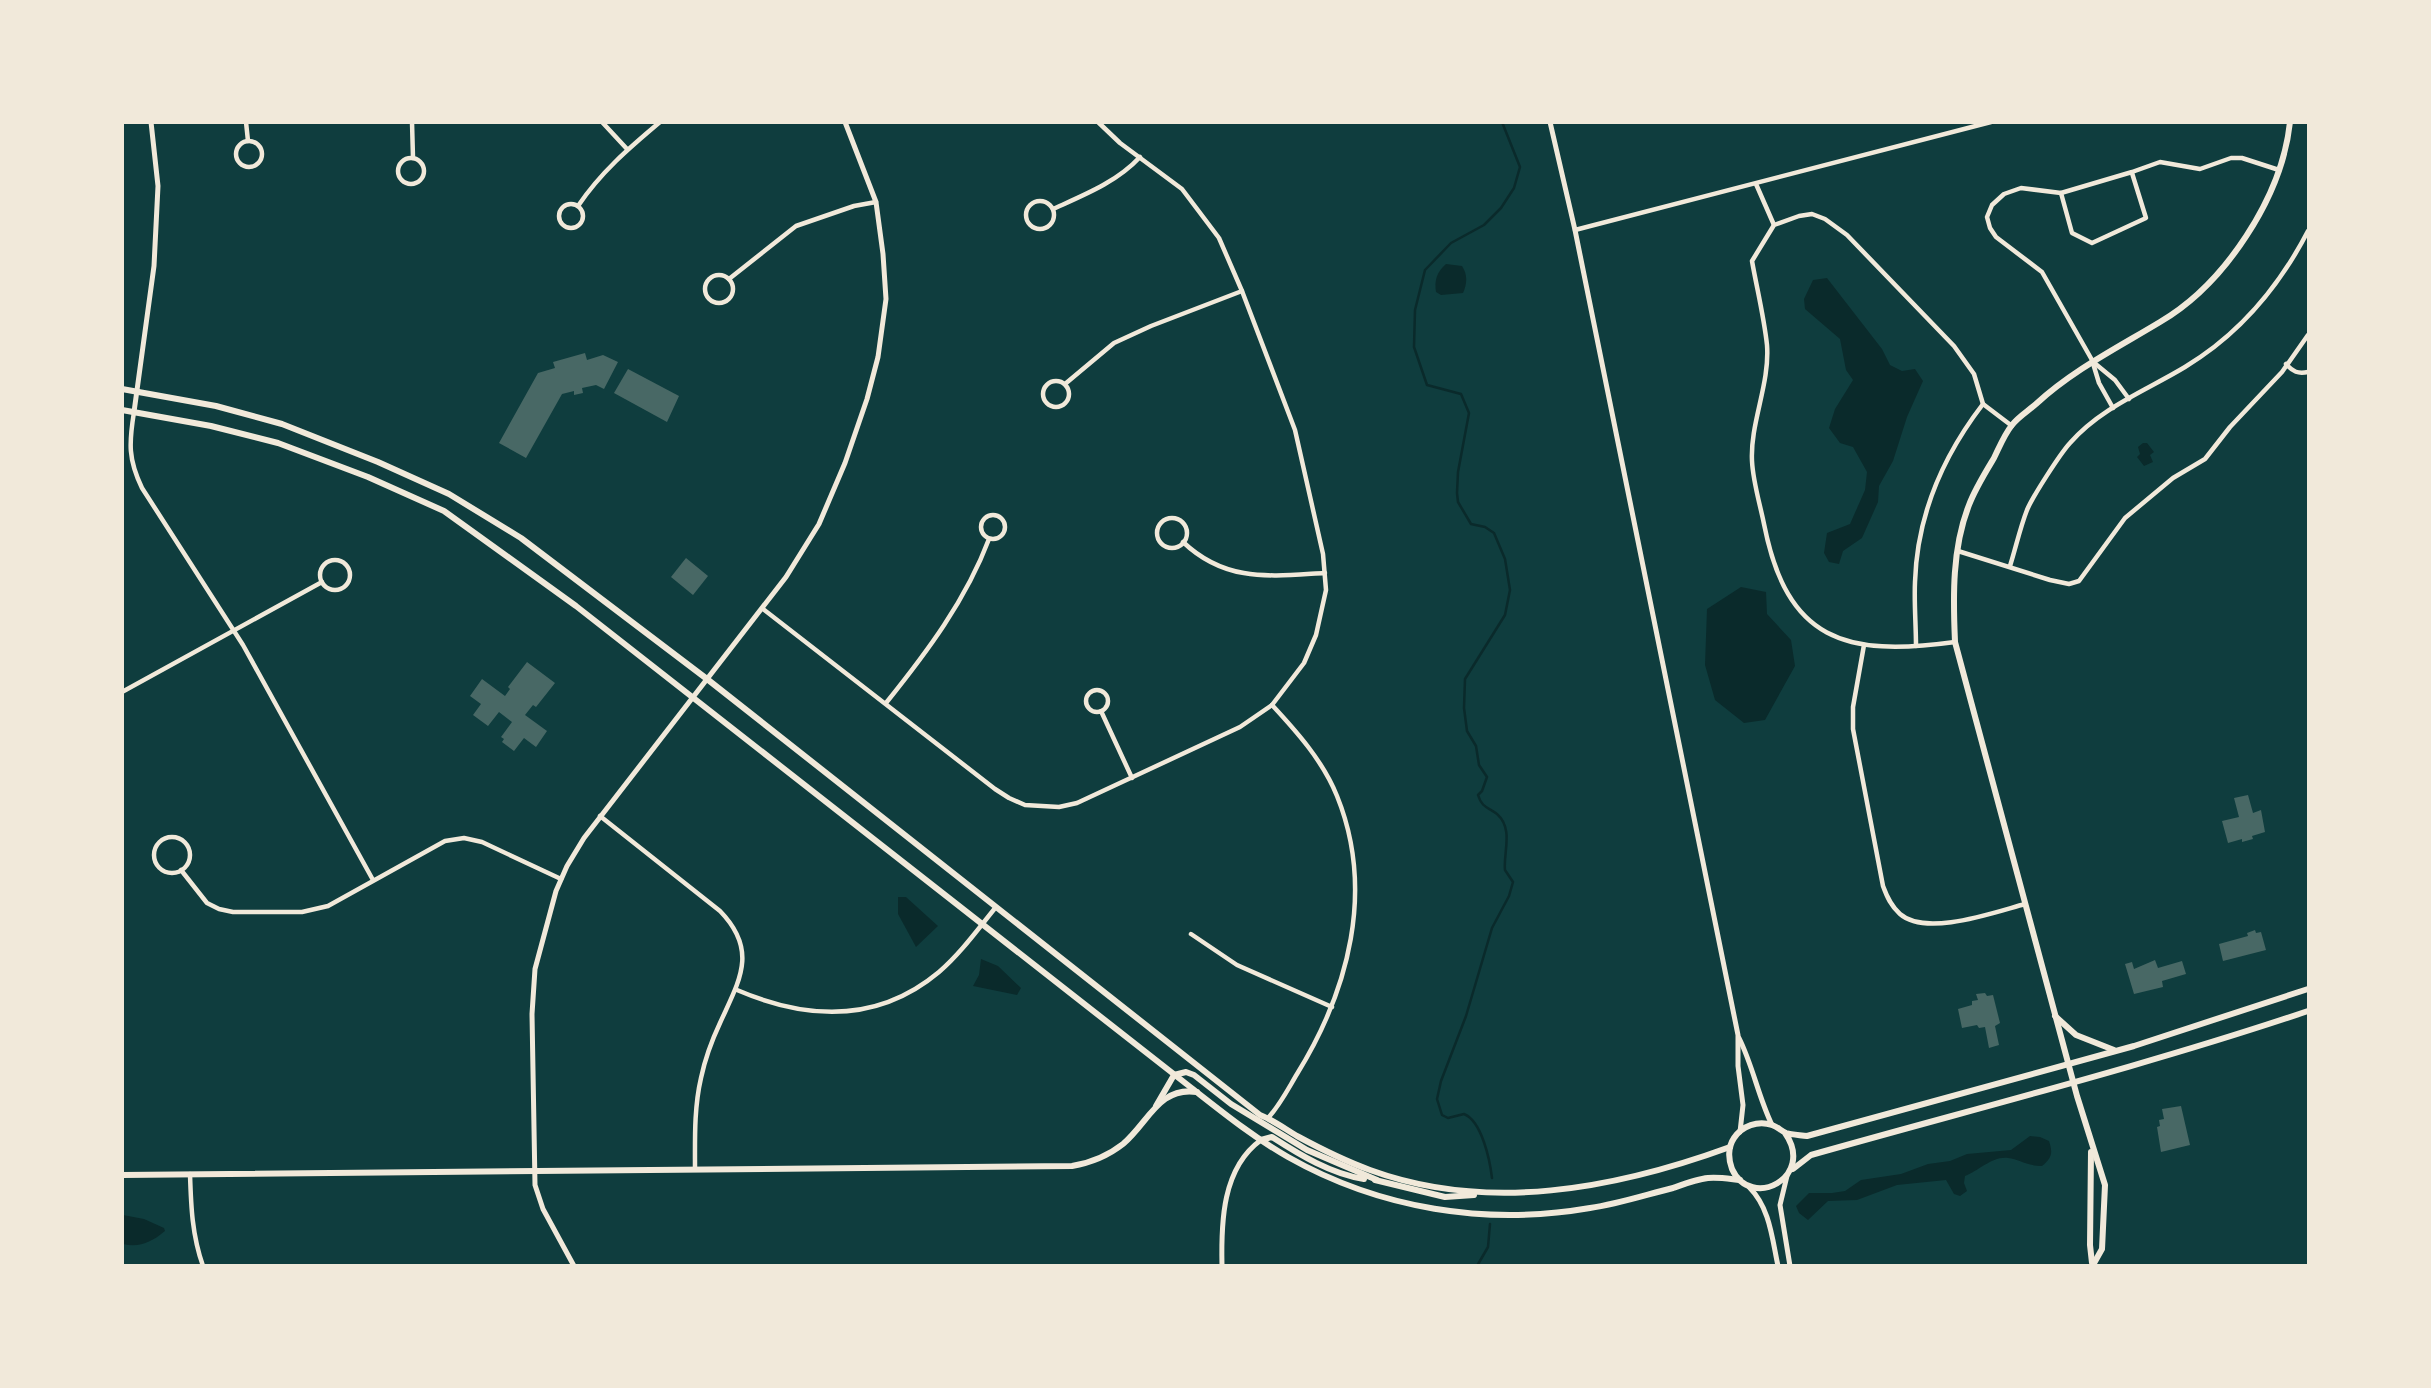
<svg xmlns="http://www.w3.org/2000/svg" width="2431" height="1388" font-family="'Alegreya Sans',sans-serif">
<rect width="100%" height="100%" fill="#0f3d3e"/>
<!-- water -->
<g fill="#0a2a2b">
<path d="M1446,264l16,2c6,9 5,18 1,27l-22,2 -5,-3c-2,-12 1,-20 10,-28z"/>
<polygon points="1827,278 1882,349 1890,365 1902,371 1915,369 1923,381 1907,417 1893,461 1879,486 1878,502 1862,538 1843,551 1839,564 1829,562 1824,553 1827,533 1850,524 1865,490 1867,472 1853,447 1840,443 1829,428 1835,409 1853,380 1846,370 1840,339 1805,309 1804,299 1813,280"/>
<polygon points="2143,443 2147,443 2154,452 2150,455 2153,462 2144,466 2137,457 2140,454 2138,447"/>
<polygon points="1741,587 1766,592 1767,614 1791,640 1795,666 1765,720 1744,723 1715,700 1705,665 1707,609"/>
<polygon points="898,897 906,897 938,926 916,947 898,914"/>
<polygon points="981,959 998,966 1021,988 1017,995 973,986 979,975"/>
<path d="M2030,1136l10,1 9,4c4,12 3,17 -7,25 -16,0 -23,-7 -34,-8 -16,-2 -29,13 -43,18l-1,7 3,8 -7,5 -6,-2 -8,-14 -49,5 -40,15 -29,1 -20,19 -9,-7 -3,-7 13,-13h23l13,-2 16,-11 40,-6 27,-10 22,-3 17,-7 44,-4z"/>
<path d="M123,1215l21,4 20,9 1,3c-13,11 -26,17 -42,13z"/>
</g>
<g fill="none" stroke-linecap="round" stroke-linejoin="round">
<!-- stream -->
<g stroke="#0a2a2b" stroke-width="2.5">
<path d="M1492,1178c-2,-17 -10,-57 -28,-64l-16,4 -6,-3 -5,-16 4,-18 25,-65 26,-88 17,-32 4,-14 -8,-12c-2,-17 9,-41 -8,-56 -9,-7 -15,-6 -19,-19l4,-4 5,-14 -8,-12 -3,-19 -9,-15 -3,-23 1,-29 40,-64 5,-25 -5,-31 -11,-26 -9,-6 -14,-3 -13,-22 -1,-9 1,-21 11,-59 -8,-19 -34,-9 -13,-38 1,-37 10,-40 26,-27 33,-18 17,-17 13,-20 6,-21 -18,-45"/>
<polyline points="1477,1266 1488,1247 1490,1224"/>
</g>
</g>
<!-- building -->
<g fill="#486865">
<polygon points="585,353 587,360 603,355 618,362 604,389 596,385 582,388 583,393 574,395 574,391 562,394 526,458 499,443 538,373 555,368 553,362"/>
<polygon points="628,369 679,396 667,422 614,393"/>
<polygon points="686,558 708,576 693,595 671,577"/>
<polygon points="527,662 555,683 536,707 533,705 525,715 547,731 536,747 524,738 514,751 502,742 504,739 501,737 512,722 499,712 488,726 473,715 481,704 470,696 482,679 505,696 510,689 508,687"/>
<polygon points="2248,795 2253,813 2261,810 2265,832 2252,836 2253,839 2242,842 2242,839 2228,843 2222,821 2239,817 2234,798"/>
<polygon points="2255,930 2256,933 2261,932 2266,950 2223,961 2219,944 2248,936 2247,933"/>
<polygon points="2155,960 2158,968 2182,961 2186,974 2162,981 2163,987 2134,994 2125,964 2132,962 2134,969"/>
<polygon points="1985,993 1987,996 1993,995 2000,1023 1995,1026 1999,1045 1989,1048 1985,1027 1979,1028 1977,1025 1962,1028 1958,1009 1972,1005 1972,1001 1978,1000 1976,994"/>
<polygon points="2181,1106 2190,1145 2161,1152 2157,1127 2160,1126 2159,1120 2164,1119 2162,1109"/>
</g>
<g fill="none" stroke-linecap="round" stroke-linejoin="round">
<!-- minor -->
<g stroke="#f1e9da" stroke-width="4.5">
<polyline points="246,122 248,141"/>
<polyline points="412,122 413,158"/>
<polyline points="602,122 627,149"/>
<circle cx="249" cy="154" r="13"/>
<circle cx="411" cy="171" r="13"/>
<polyline points="1756,184 1774,225"/>
<polyline points="2061,193 2072,233 2092,243 2146,218 2132,173"/>
<circle cx="1040" cy="215" r="14"/>
<circle cx="571" cy="216" r="12"/>
<path d="M578,206c23,-34 51,-58 82,-84"/>
<path d="M1053,209c31,-14 64,-27 87,-52"/>
<polyline points="1575,230 1991,122"/>
<circle cx="719" cy="289" r="14"/>
<polyline points="729,279 796,226 854,206 876,202"/>
<polyline points="2092,361 2115,380 2129,399"/>
<path d="M2286,364c7,8 12,10 22,8"/>
<circle cx="1056" cy="394" r="13"/>
<polyline points="1065,384 1114,343 1151,326 1242,291"/>
<polyline points="2113,408 2099,383 2092,360 2042,272 1996,237 1990,228 1987,217 1992,205 2004,194 2021,188 2061,193 2132,172 2160,162 2200,169 2231,158 2242,158 2279,170"/>
<path d="M134,412c-5,31 -6,47 8,76l101,157 130,235"/>
<circle cx="993" cy="527" r="12"/>
<circle cx="1172" cy="533" r="15"/>
<path d="M1183,542c43,41 88,34 142,31"/>
<polyline points="1958,551 2050,580 2069,584 2079,581 2125,518 2173,478 2205,459 2230,427 2282,372 2308,335"/>
<circle cx="335" cy="575" r="15"/>
<path d="M2010,566c6,-19 10,-38 17,-56 6,-14 33,-56 43,-67 30,-35 77,-53 115,-76 55,-33 94,-80 123,-136"/>
<polyline points="763,609 995,789 1009,798 1025,805 1059,807 1077,803 1240,727 1272,705 1304,663 1316,635 1326,590 1323,554 1295,430 1242,291 1219,238 1182,189 1120,143 1098,122"/>
<path d="M1955,642c-110,15 -168,-1 -191,-118 -4,-20 -11,-42 -12,-63 -2,-38 18,-77 15,-116 -3,-28 -10,-56 -15,-84l22,-36 25,-9 13,-2 13,5 22,16 107,111 20,28 9,30 29,22"/>
<path d="M1864,645l-11,62v22l30,157c4,11 8,20 17,28 26,23 95,-2 125,-10"/>
<path d="M1916,646c0,-21 -2,-43 -1,-64 2,-66 28,-126 68,-178"/>
<circle cx="1097" cy="701" r="11"/>
<polyline points="122,692 322,582"/>
<path d="M886,703c41,-51 80,-103 103,-164"/>
<polyline points="1101,711 1132,778"/>
<path d="M600,816l120,95c39,40 19,70 0,112 -8,17 -15,36 -19,55 -7,30 -6,61 -6,91"/>
<circle cx="172" cy="855" r="18"/>
<polyline points="181,870 207,903 219,909 233,912 302,912 328,906 445,841 464,838 482,842 561,879"/>
<polyline points="1191,934 1237,965 1332,1007"/>
<path d="M737,990c70,30 140,34 202,-18 22,-19 39,-43 57,-65"/>
<path d="M1268,1118c12,-13 20,-29 29,-44 52,-84 78,-184 40,-278 -14,-35 -40,-64 -65,-91"/>
<path d="M190,1174c1,32 2,61 13,92"/>
</g>
<!-- tertiary -->
<g stroke="#f1e9da" stroke-width="5">
<polyline points="1550,122 1575,230 1738,1035 1738,1066 1743,1105 1740,1132"/>
<polyline points="134,412 154,266 158,186 151,122"/>
<path d="M1739,1038c14,28 19,58 33,87"/>
<polyline points="1787,1176 1780,1205 1790,1266"/>
<path d="M1749,1187c21,21 23,51 29,79"/>
<polyline points="574,1266 543,1209 535,1185 532,1014 535,969 556,891 567,866 584,838 786,577 819,524 845,463 867,399 878,357 886,299 883,254 876,202 845,122"/>
<path d="M1222,1266c-1,-43 0,-98 39,-126"/>
</g>
<!-- secondary -->
<g stroke="#f1e9da" stroke-width="6">
<polyline points="1156,1106 1174,1075"/>
<polyline points="2091,1152 2090,1245 2092,1263"/>
<path d="M122,1175l950,-9c18,-3 37,-11 51,-22 25,-21 36,-58 74,-52"/>
<path d="M2093,1265l9,-16 3,-64 -28,-89 -122,-454c-2,-45 -3,-94 14,-137 6,-16 16,-32 25,-47 5,-10 10,-23 18,-33 6,-8 16,-14 24,-21 37,-34 81,-56 124,-82 65,-38 122,-125 130,-200"/>
</g>
<!-- primary -->
<g stroke="#f1e9da" stroke-width="6">
<path d="M122,389l94,17 66,18 96,38 71,32 72,44 186,141 553,436c13,5 25,14 37,21 24,13 48,25 73,34 118,43 245,19 360,-23"/>
<path d="M122,410l89,16 67,17 90,34 76,34 132,95 613,480c32,25 64,51 99,71 92,52 198,69 302,51 28,-4 55,-13 83,-20 11,-4 24,-9 35,-10 11,-1 22,1 32,2"/>
<polyline points="2055,1016 2076,1035 2114,1050"/>
<polyline points="1174,1075 1186,1072 1194,1075 1231,1104 1307,1150 1377,1180"/>
<path d="M1785,1133c31,44 -34,78 -53,36 -4,-10 -4,-22 2,-31 8,-12 24,-18 38,-13 6,2 9,6 14,8 6,2 15,2 21,3l327,-90 174,-57"/>
<path d="M1261,1140l11,-3c28,18 59,37 92,42"/>
<path d="M1793,1169l18,-14c166,-47 334,-89 497,-144"/>
<polyline points="1375,1180 1445,1197 1474,1195"/>
</g>
</g>
<!-- border -->
<rect width="2431" height="1388" fill="none" stroke="#f1e9da" stroke-width="248"/>
</svg>
